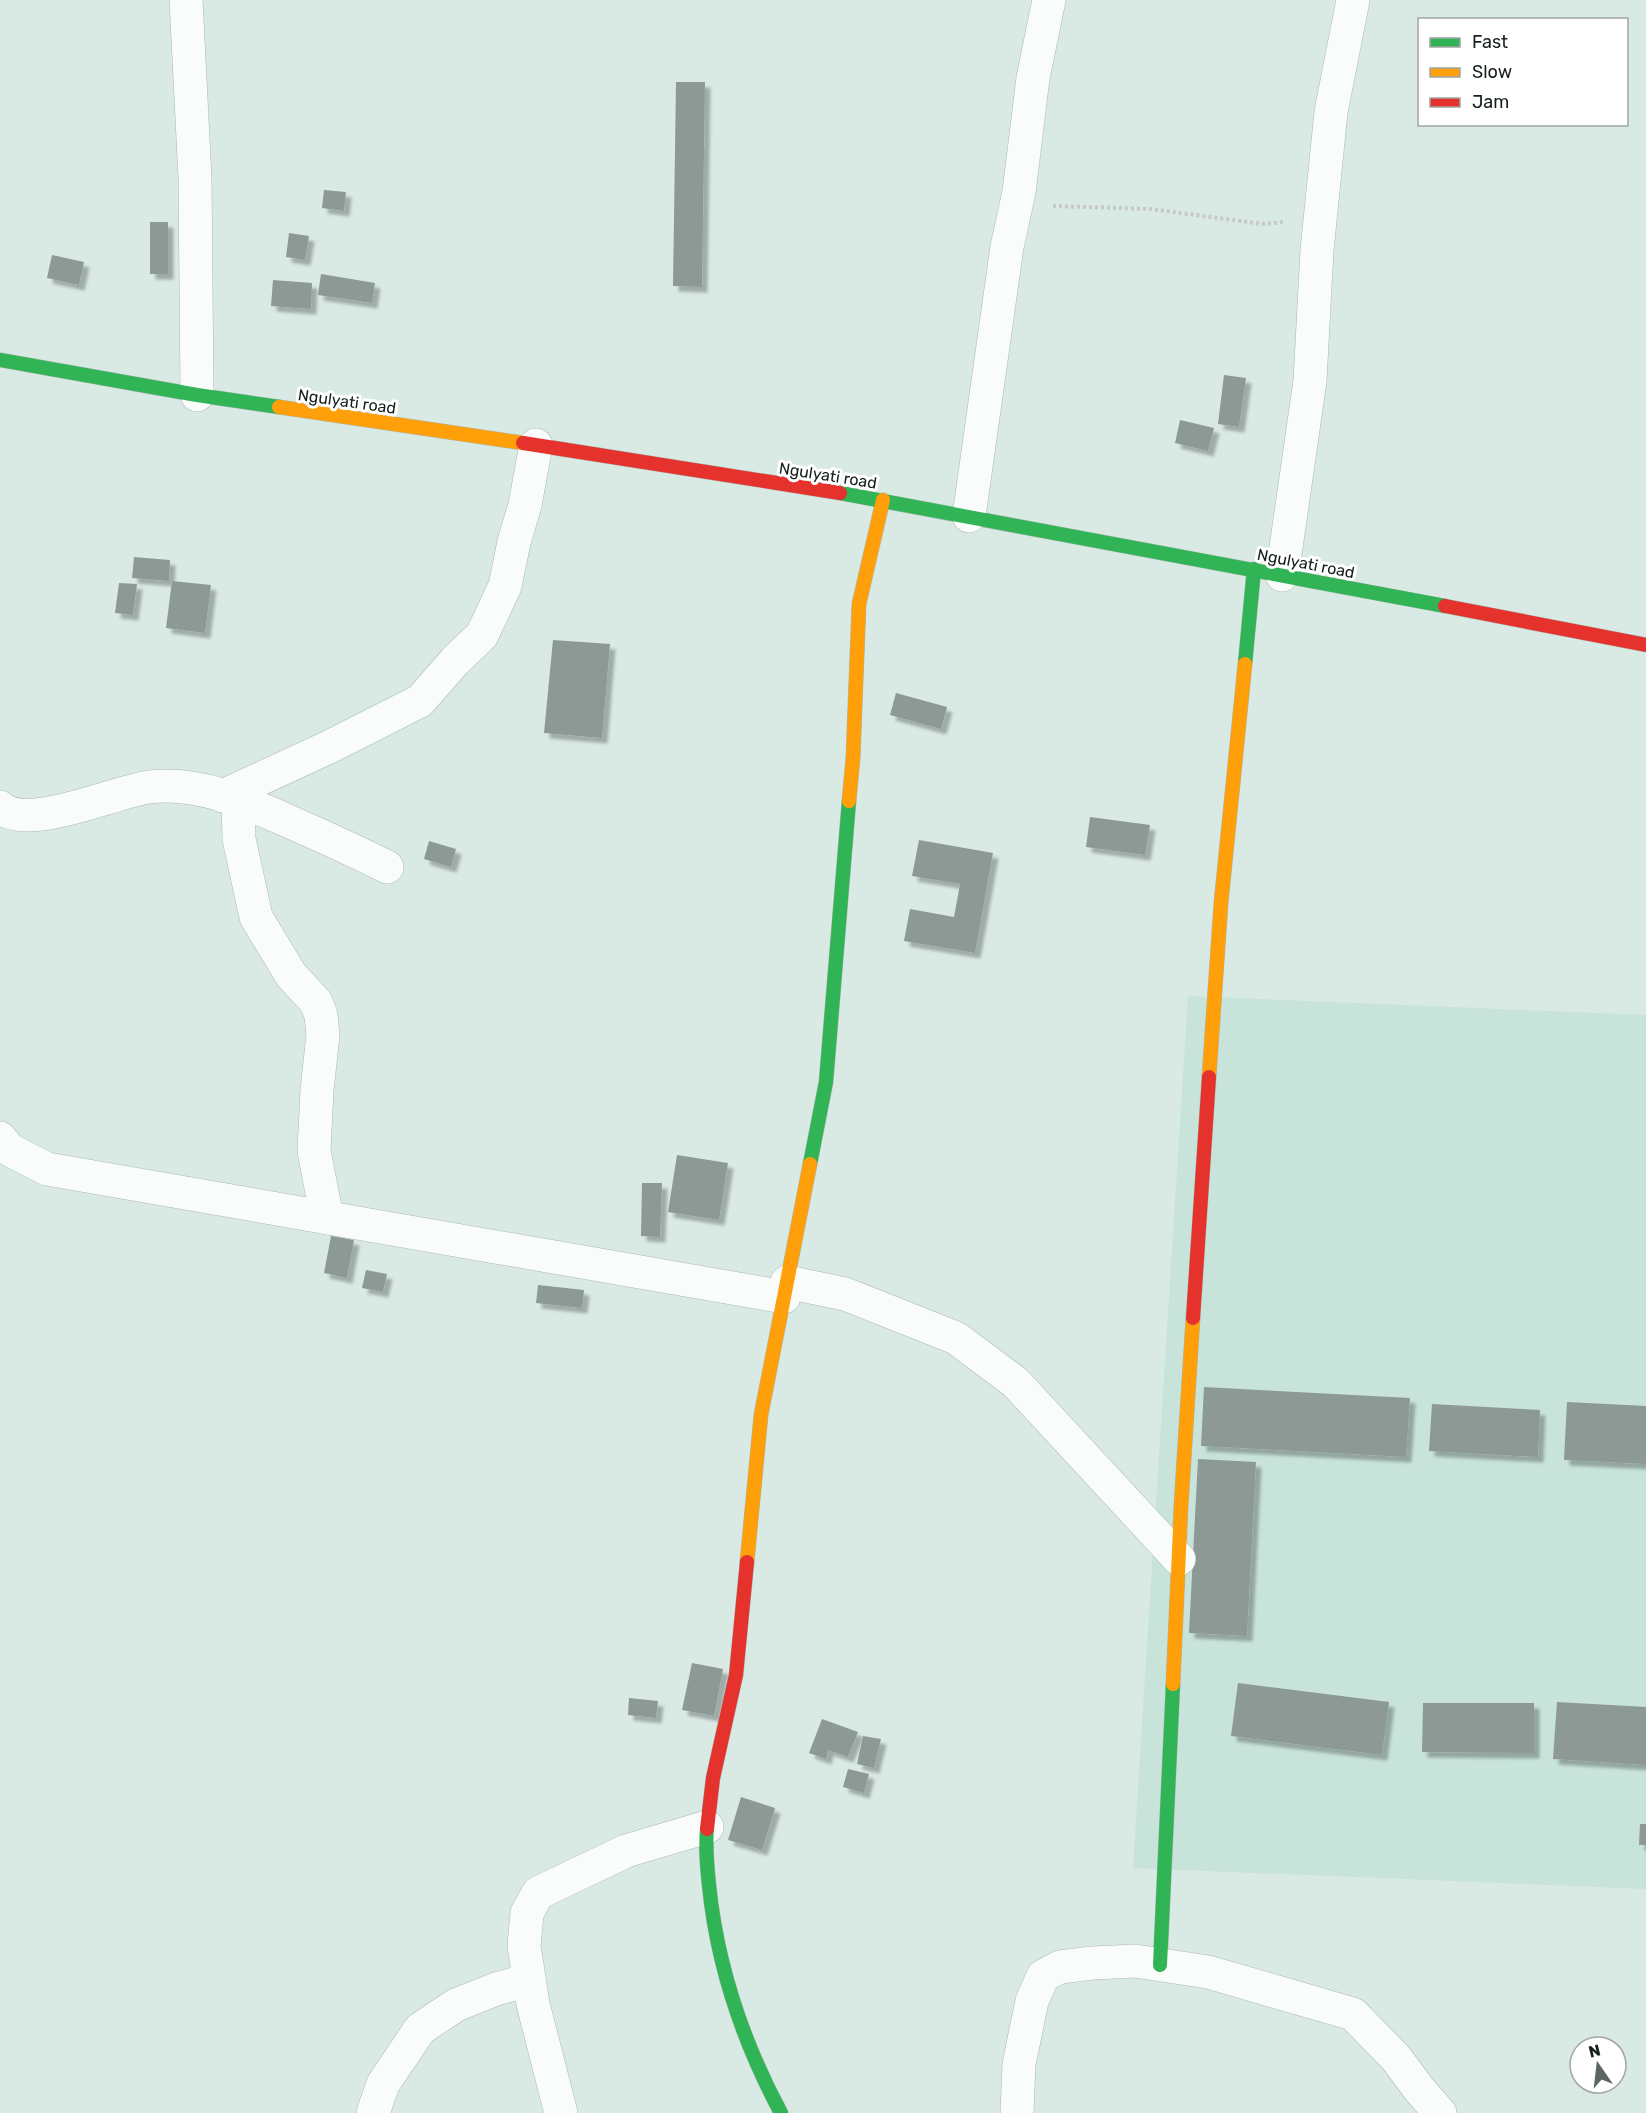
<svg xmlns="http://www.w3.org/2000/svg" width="1646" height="2113" font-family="Rubik,sans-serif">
<defs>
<filter id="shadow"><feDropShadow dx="5.5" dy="5.5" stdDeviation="1.5" flood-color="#0004"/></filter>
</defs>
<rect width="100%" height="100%" fill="#d9e9e3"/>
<!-- built -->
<polygon fill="#c8e3d9" points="1188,996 1646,1015 1646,1889 1133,1868"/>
<!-- building -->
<g fill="#8d9994" filter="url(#shadow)">
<polygon points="676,82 705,82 702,287 673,286"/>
<polygon points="324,190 346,192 344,211 322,208"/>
<rect x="150" y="222" width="18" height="52"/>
<polygon points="289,233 309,236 305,260 286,257"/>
<polygon points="52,255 84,262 79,285 47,278"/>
<polygon points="321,274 375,283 372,303 318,295"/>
<polygon points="273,280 312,283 311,309 271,306"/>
<polygon points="1224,375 1246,378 1239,427 1218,424"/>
<polygon points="1180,420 1214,428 1208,451 1175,443"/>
<polygon points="134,557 170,560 169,581 132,578"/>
<polygon points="172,581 211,585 205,633 166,628"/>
<polygon points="119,583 137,584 133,615 115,613"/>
<polygon points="553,640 610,644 602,738 544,733"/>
<polygon points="896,693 947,707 941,729 890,715"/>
<polygon points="1090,817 1150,825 1145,855 1086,847"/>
<polygon points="919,840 993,853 975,953 904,941 910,909 954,917 960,884 912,876"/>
<polygon points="429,841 456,849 451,867 424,859"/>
<polygon points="677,1155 728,1163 719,1220 668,1212"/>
<polygon points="642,1183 662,1183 660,1237 641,1236"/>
<polygon points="331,1236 354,1240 347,1278 324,1273"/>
<polygon points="366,1270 387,1274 383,1292 362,1288"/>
<polygon points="538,1285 584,1290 582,1308 536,1303"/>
<polygon points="1204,1387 1410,1398 1406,1457 1201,1446"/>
<polygon points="1567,1402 1646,1406 1646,1464 1564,1460"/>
<polygon points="1432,1404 1540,1410 1538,1457 1429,1451"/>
<polygon points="1198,1459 1256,1462 1247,1636 1189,1633"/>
<polygon points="692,1663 723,1669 714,1716 682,1710"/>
<polygon points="1238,1683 1389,1702 1382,1755 1231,1736"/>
<polygon points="629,1698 658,1701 656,1718 628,1715"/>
<polygon points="1557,1702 1646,1707 1646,1765 1553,1759"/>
<polygon points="1423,1703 1534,1703 1534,1753 1422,1752"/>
<polygon points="822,1719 858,1732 848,1757 828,1750 826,1759 809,1753"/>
<polygon points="863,1736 881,1739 874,1768 857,1764"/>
<polygon points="848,1769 869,1774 864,1793 843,1787"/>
<polygon points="741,1797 775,1808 762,1850 728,1840"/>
<polygon points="1640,1824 1646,1824 1646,1845 1639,1845"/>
</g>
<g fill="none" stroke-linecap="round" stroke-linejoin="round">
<defs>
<g id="street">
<polyline points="186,0 195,178 197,395"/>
<polyline points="969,516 1007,247 1019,192 1033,78 1049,0"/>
<polyline points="1282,575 1310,381 1317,250 1331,112 1353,0"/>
<polyline points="223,796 329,747 420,701 455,661 482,635 505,586 514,542 525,505 536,445"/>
<polyline points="238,800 239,839 256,917 291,975 316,1002 321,1015 323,1035 317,1090 314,1151 327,1218"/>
<path d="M0,807c27,25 114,-15 149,-20 49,-6 96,15 139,34 34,15 67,30 99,46"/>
<polyline points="0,1138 10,1150 47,1169 784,1297"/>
<polyline points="787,1282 845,1294 956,1338 1015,1382 1179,1559"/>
<polyline points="373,2113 383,2084 420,2029 456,2005 496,1989 529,1980"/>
<polyline points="561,2113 533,2004 524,1946 527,1913 538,1893 626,1851 707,1827"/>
<polyline points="1017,2113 1019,2064 1032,2001 1043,1976 1060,1967 1093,1963 1135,1961 1208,1972 1353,2014 1396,2058 1419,2089 1440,2113"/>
</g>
<g id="fast">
<polyline points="0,360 197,395 279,407"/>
<polyline points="840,493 1445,606"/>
<polyline points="1245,664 1254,569"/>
<polyline points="810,1164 826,1082 849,801"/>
<path d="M707,1829c-2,19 0,37 2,56 8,80 34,157 72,228"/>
<polyline points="1160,1965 1173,1684"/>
</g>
<g id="slow">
<polyline points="279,407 523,443"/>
<polyline points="849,801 853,758 859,604 883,500"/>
<polyline points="1209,1077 1221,903 1245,664"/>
<polyline points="747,1562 761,1415 810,1164"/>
<polyline points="1173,1684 1181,1506 1193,1318"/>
</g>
<g id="jam">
<polyline points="523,443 840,493"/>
<polyline points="1445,606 1646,645"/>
<polyline points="1193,1318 1209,1077"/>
<polyline points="707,1829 713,1778 736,1675 747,1562"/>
</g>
</defs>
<!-- street casing -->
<use href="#street" stroke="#abb8b3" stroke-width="34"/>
<!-- fast casing -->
<use href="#fast" stroke="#abb8b3" stroke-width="15"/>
<!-- slow casing -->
<use href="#slow" stroke="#abb8b3" stroke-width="15"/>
<!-- jam casing -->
<use href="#jam" stroke="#abb8b3" stroke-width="15"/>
<!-- path -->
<polyline stroke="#c5c9c7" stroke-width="4" stroke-dasharray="3 3" stroke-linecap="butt" points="1053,206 1151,209 1263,224 1284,222"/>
<!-- street -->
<use href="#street" stroke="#f9fcfb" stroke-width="33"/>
<!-- fast -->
<use href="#fast" stroke="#30b455" stroke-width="14"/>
<!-- slow -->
<use href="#slow" stroke="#ff9f0a" stroke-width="14"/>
<!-- jam -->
<use href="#jam" stroke="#e5322d" stroke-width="14"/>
</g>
<g text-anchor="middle" stroke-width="6" stroke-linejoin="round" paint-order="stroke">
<!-- street labels -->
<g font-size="16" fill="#151f1b" stroke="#fff">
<text transform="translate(347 401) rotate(8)" y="6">Ngulyati road</text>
<text transform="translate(828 475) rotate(9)" y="6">Ngulyati road</text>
<text transform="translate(1306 563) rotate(11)" y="6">Ngulyati road</text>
</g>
</g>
<!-- legend -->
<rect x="1418" y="18" width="210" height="108" fill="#ffffff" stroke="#a1a5a4" stroke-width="1.5"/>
<rect x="1430" y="38" width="30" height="9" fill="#30b455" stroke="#a1a5a4" stroke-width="1.5"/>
<text x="1472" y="48" font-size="18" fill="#151f1b">Fast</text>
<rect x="1430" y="68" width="30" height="9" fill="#ff9f0a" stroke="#a1a5a4" stroke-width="1.5"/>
<text x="1472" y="78" font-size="18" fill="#151f1b">Slow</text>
<rect x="1430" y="98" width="30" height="9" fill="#e5322d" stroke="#a1a5a4" stroke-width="1.5"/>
<text x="1472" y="108" font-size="18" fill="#151f1b">Jam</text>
<!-- north arrow -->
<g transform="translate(1598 2065) rotate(346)"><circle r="28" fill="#ffffff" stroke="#a1a5a4" stroke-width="1.5"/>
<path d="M0-4.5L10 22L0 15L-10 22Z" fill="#5a6661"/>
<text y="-9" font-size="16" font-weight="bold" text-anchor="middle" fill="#151f1b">N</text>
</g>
</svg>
